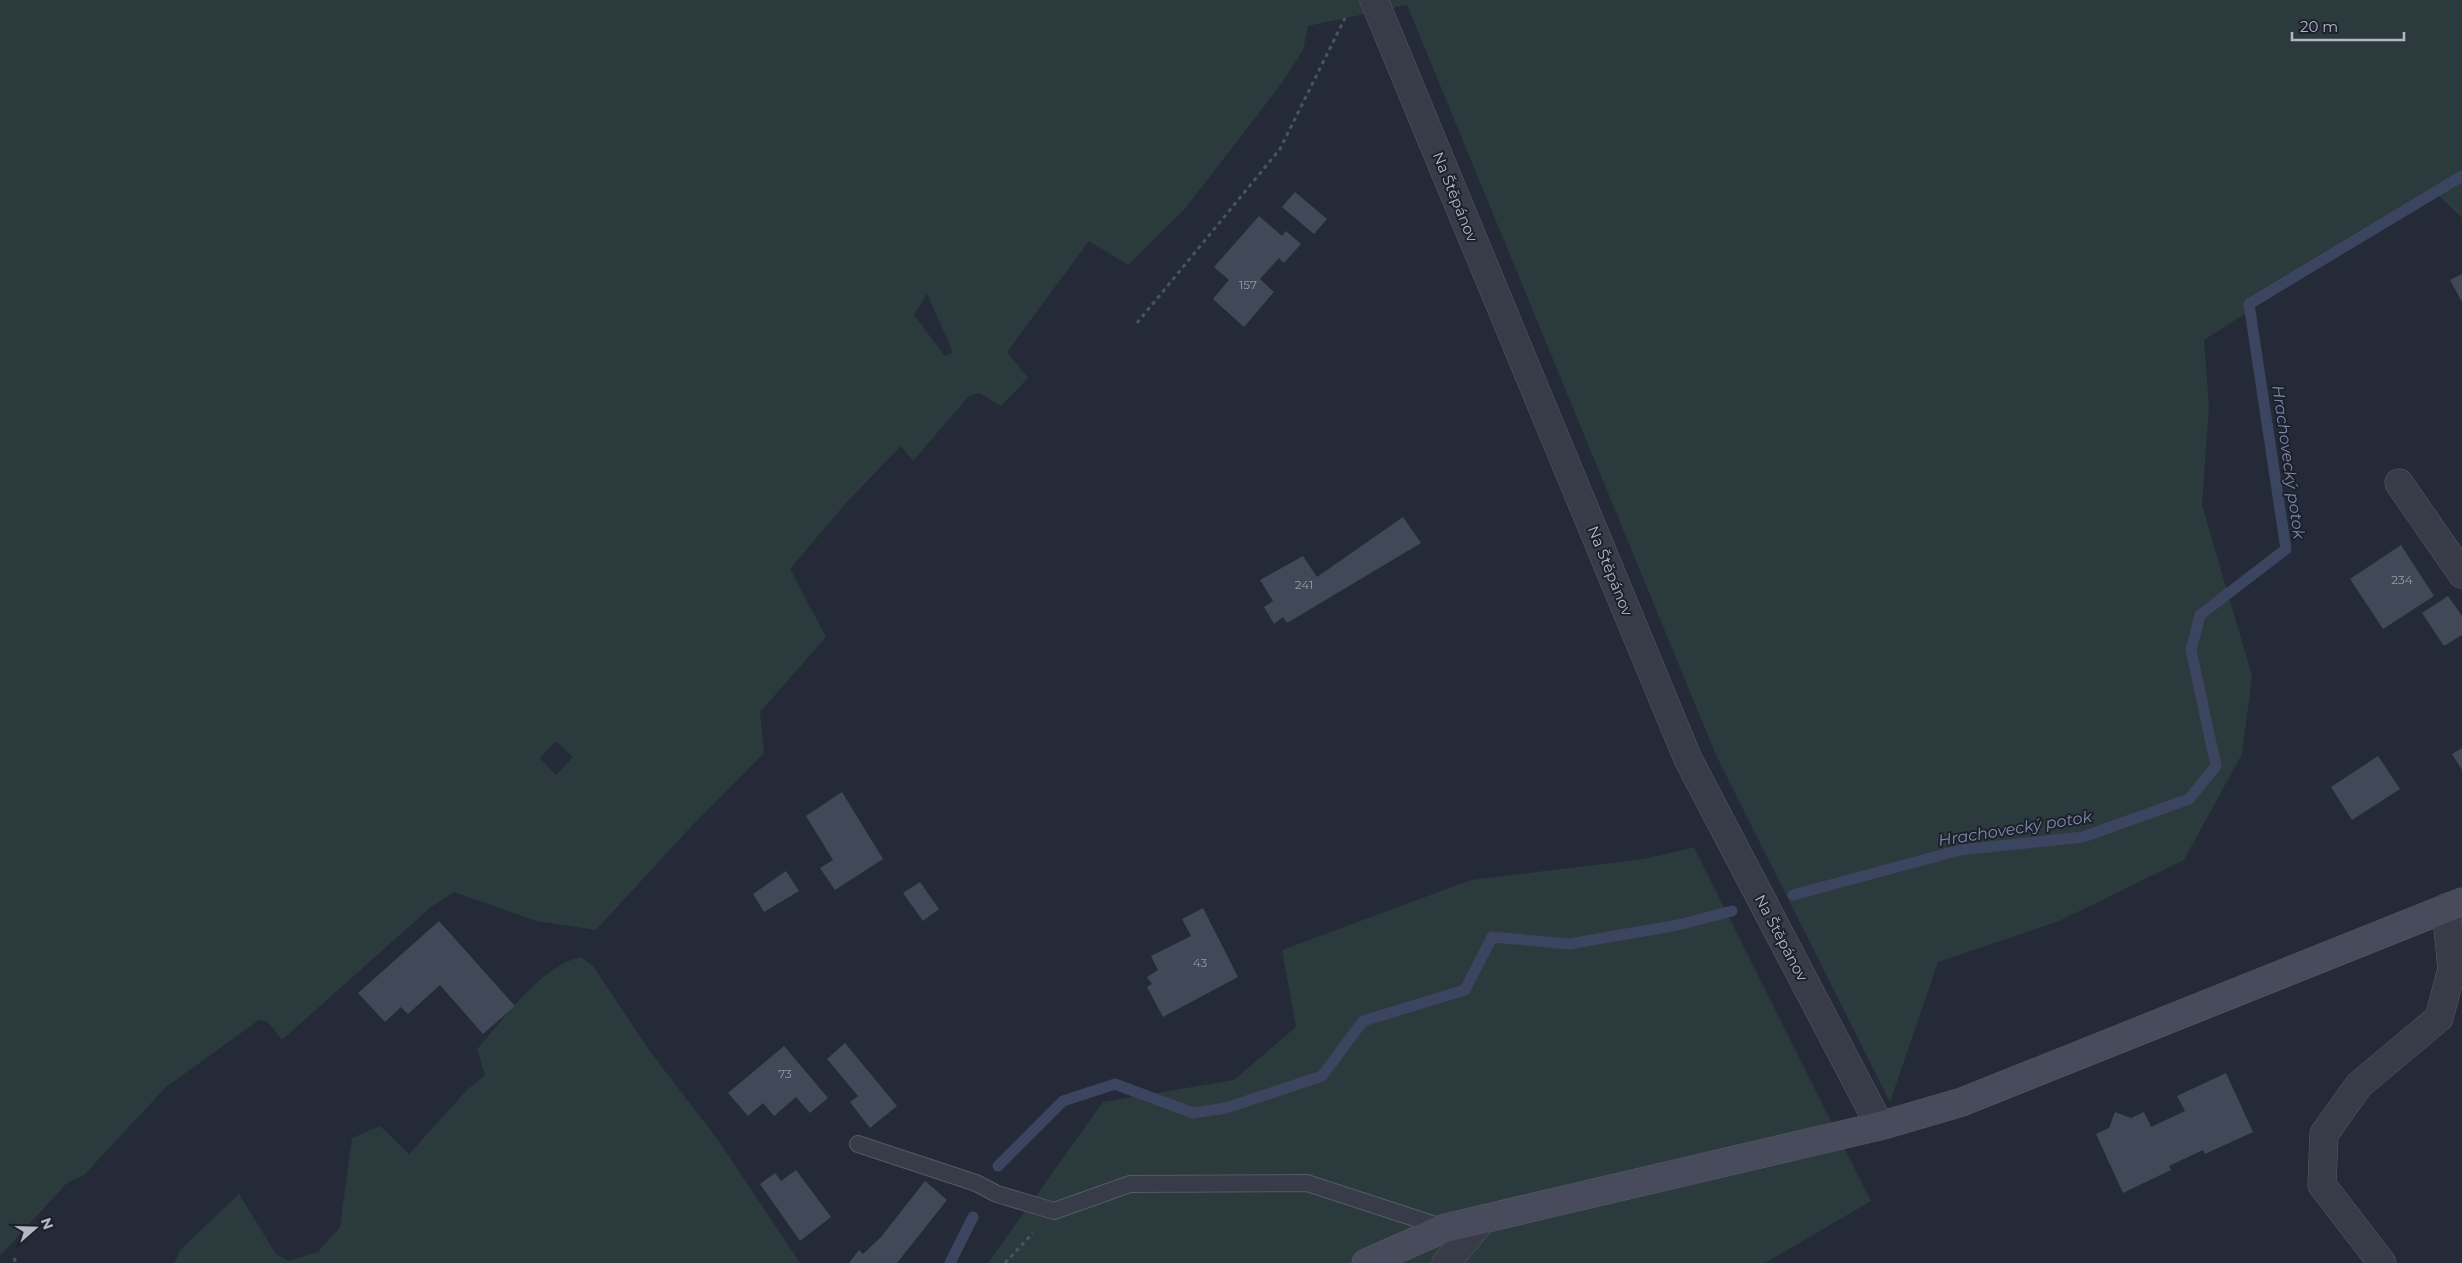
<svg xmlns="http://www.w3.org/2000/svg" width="2462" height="1263" font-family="Montserrat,sans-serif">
<rect width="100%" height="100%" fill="#252a38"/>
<!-- green -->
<g fill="#2b3a3d" fill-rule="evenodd">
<path d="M0,0h2462v218l-27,-26 -231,148 5,65 -7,100 50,171 -10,78 -58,106 -125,61 -121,41 -48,140 -174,-347 -309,-750 -99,21 -5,24 -21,33 -98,127 -56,55 -39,-24 -82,111 21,26 -27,28 -22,-13 -10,3 -56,65 -12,-15 -55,57 -56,66 36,68 -66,75 4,41 -78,79 -90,98 -60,-9 -82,-29 -23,15 -149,133 -14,-18 -9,-2 -93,67 -82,88 -17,8 -67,73zM927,294l26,58 -8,4 -31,-41zM556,741l17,16 -17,18 -16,-17z"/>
<polygon points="1694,847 1871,1201 1765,1263 988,1263 1103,1102 1234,1080 1296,1027 1282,950 1471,880 1644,859"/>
<path d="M581,957l12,9 56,84 69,90 82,123h-626l7,-14 58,-55 37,60 13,7 29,-9 22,-25 12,-89 28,-12 29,28 58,-64 18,-15 -8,-26c26,-29 66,-85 104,-92z"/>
</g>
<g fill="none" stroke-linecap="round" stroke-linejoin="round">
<!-- stream -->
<g stroke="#3c455f" stroke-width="11">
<polyline points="1793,895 1960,850 2083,837 2189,799 2216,766 2191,650 2200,615 2286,549 2249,304 2462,176"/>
<polyline points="998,1166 1063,1101 1115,1084 1193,1113 1226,1108 1322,1076 1363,1021 1465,990 1492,937 1569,944 1678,925 1732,911"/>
<polyline points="950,1263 973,1217"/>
</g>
</g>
<!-- building -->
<g fill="#414857">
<polygon points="1295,192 1327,219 1314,234 1282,207"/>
<polygon points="1259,216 1282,236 1286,231 1301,244 1284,263 1279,258 1260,279 1274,292 1244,327 1213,299 1229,280 1214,267"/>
<polygon points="2462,274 2462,302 2450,280"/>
<polygon points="1403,517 1421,543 1287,623 1283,617 1274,624 1264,607 1273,601 1260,580 1303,556 1317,577"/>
<polygon points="2401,545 2434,596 2383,629 2350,579"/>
<polygon points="2448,596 2462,616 2462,635 2444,646 2422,613"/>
<polygon points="2462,748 2462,770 2452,754"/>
<polygon points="2378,756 2400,789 2352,820 2331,787"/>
<polygon points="842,792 883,859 835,890 820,868 833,860 806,816"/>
<polygon points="786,871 799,891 764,912 753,894"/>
<polygon points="920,882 939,909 923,921 903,893"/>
<polygon points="1203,908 1238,977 1163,1017 1147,987 1152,984 1147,977 1158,970 1151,956 1191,936 1182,919"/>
<polygon points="439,921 515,1006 483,1034 440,985 408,1014 401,1007 385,1022 358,993"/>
<polygon points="845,1043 897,1106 870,1128 850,1102 858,1096 827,1059"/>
<polygon points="784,1046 828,1098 810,1113 796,1097 774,1116 763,1103 748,1116 728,1093"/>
<polygon points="2226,1073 2253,1132 2205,1154 2203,1150 2169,1166 2171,1170 2123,1193 2096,1134 2109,1128 2115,1112 2131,1118 2144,1112 2151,1127 2185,1111 2177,1096"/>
<polygon points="796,1170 831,1217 800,1241 760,1184 775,1173 781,1181"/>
<polygon points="925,1181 947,1200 897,1263 849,1263 859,1250 863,1254 881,1237"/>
</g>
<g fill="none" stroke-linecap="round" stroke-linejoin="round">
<defs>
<polyline id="lane" points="858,1144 976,1183 997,1194 1054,1211 1130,1184 1307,1183 1445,1228"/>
<g id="street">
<polyline points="1374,0 1688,759 1880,1126"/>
<polyline points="2399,483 2462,574"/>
<polyline points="1446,1263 1483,1219"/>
<polyline points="2382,1263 2322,1185 2324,1134 2359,1085 2439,1018 2452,969 2446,908"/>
</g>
<polyline id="secondary" points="1366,1263 1445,1228 1880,1126 1962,1102 2462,902"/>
</defs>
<!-- lane casing -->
<use href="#lane" stroke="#565a66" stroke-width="18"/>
<!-- street casing -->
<use href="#street" stroke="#565a66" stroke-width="29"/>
<!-- secondary casing -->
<use href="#secondary" stroke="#565a66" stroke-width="29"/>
<!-- path -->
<g stroke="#48555a" stroke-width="3" stroke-dasharray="4 4" stroke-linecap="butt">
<polyline points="1137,323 1280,149 1345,18"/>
<polyline points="14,1258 16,1263"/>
<polyline points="1005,1263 1033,1233"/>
</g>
<!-- lane -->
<use href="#lane" stroke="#383c48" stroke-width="16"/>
<!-- street -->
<use href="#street" stroke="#383c48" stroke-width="28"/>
<!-- secondary -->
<use href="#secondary" stroke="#474b5b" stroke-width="28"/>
</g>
<g text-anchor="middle" stroke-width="4" stroke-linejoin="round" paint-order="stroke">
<!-- number labels -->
<g font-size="12" fill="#969ba9">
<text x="1248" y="289">157</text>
<text x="2402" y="584">234</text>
<text x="1304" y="589">241</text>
<text x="1200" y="967">43</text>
<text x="785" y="1078">73</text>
</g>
<!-- street labels -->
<g font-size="15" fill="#b3b7c4" stroke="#1d212d">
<text transform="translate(1455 197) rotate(68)" y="5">Na Štěpánov</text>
<text transform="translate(1610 571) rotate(68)" y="5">Na Štěpánov</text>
<text transform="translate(1781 938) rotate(62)" y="5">Na Štěpánov</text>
</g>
<!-- water labels -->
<g font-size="16" font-style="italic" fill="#7e8aa9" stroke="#1d212d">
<text transform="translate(2289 462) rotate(82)" y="6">Hrachovecký potok</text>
<text transform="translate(2015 828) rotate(-9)" y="6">Hrachovecký potok</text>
</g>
</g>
<!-- north arrow -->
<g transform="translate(35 1228) rotate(70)" stroke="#1d212d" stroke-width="4" paint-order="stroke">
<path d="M0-4L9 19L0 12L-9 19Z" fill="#b3b7c4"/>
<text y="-8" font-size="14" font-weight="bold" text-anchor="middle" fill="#b3b7c4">N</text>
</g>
<!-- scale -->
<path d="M2292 32v8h112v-8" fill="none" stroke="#b3b7c4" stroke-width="2.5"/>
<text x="2300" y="32" font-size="15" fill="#b3b7c4" stroke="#1d212d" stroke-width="4" paint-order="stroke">20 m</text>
</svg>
